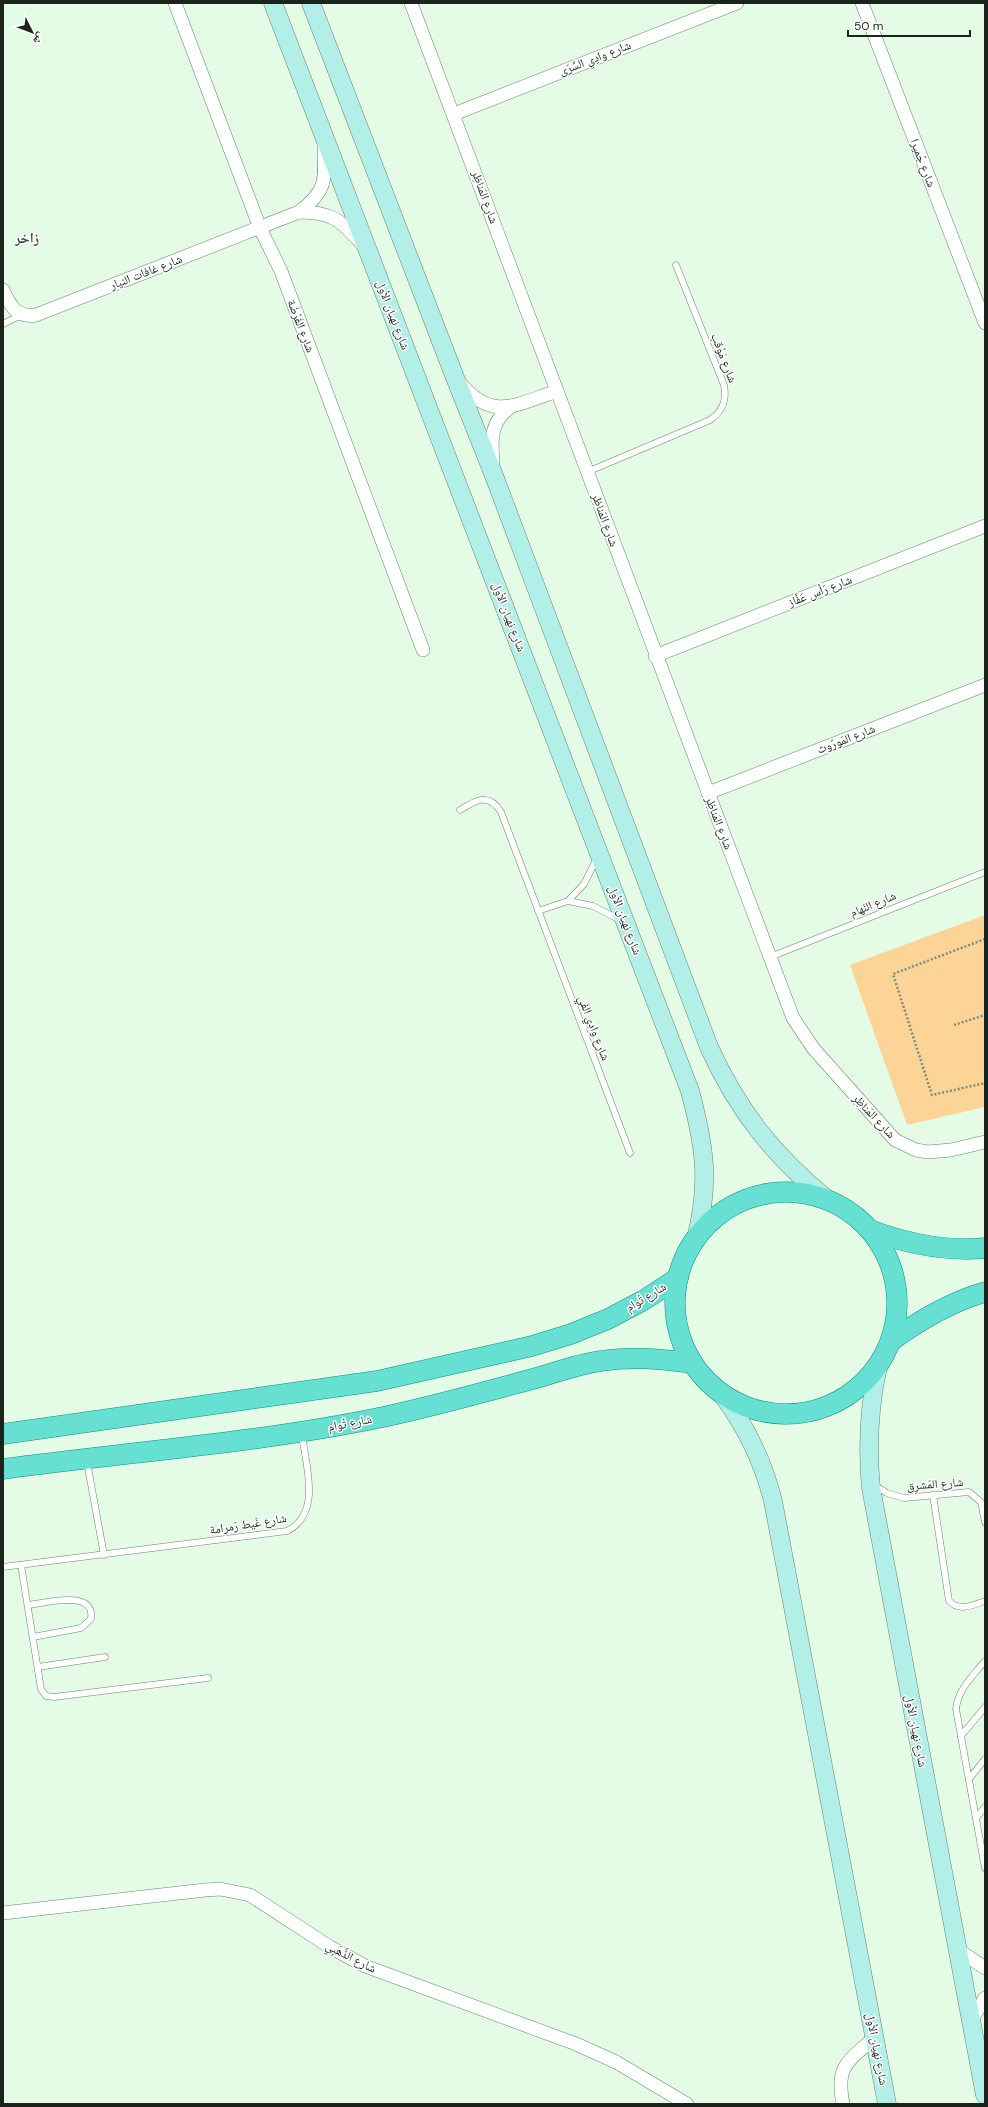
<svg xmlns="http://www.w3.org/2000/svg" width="988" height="2107" font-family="'DM Sans','Noto Naskh Arabic',sans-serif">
<rect width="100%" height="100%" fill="#e4fbe5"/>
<!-- green -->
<polygon fill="#fcd497" points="985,915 985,1107 907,1125 850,965"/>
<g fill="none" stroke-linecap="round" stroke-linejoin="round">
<defs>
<g id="service">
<polyline points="3,324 21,315"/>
<path d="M587,472l123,-52c13,-9 17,-20 14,-35l-48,-120"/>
<path d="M460,810c16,-10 29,-18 41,2l129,341"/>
<polyline points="568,901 593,906 620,920"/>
<polyline points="538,911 568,901 584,884 597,858"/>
<polyline points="770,957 985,872"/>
<polyline points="87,1462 104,1555"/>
<polyline points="874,1485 887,1493 904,1498 969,1492 981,1502 985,1522"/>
<path d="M933,1495l16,106c10,11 24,4 36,0"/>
<polyline points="21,1565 41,1689 46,1696 54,1697 208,1678"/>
<path d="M3,1567l284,-36c35,-17 19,-65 15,-96"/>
<path d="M28,1605c17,-2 68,-16 63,14l-10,9 -48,9"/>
<path d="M985,1661c-12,15 -27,28 -29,48l29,159"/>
<polyline points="38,1667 105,1657"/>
<polyline points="961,1736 985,1707"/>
<polyline points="969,1779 985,1759"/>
<polyline points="976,1818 985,1807"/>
</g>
<g id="minor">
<polyline points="175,3 260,228 281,271 423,650"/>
<polyline points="411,3 793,1018 813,1048 895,1140 916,1150 928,1152 951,1150 985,1142"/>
<polyline points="862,3 985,323"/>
<polyline points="454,114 737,3"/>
<path d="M299,212c33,0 42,8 63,32"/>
<path d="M3,290c7,16 14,28 33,25l263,-103c29,-22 26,-33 25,-67"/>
<path d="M461,384c32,38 56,20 96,7"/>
<path d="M493,463c-2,-24 -3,-42 19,-57"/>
<polyline points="655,656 985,526"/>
<polyline points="708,793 985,685"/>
<polyline points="3,1913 205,1890 220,1889 250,1895 330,1947 365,1966 576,2044 616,2062 687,2104"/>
<polyline points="957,1949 985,1968"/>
<polyline points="971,2021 985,1998"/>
<path d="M843,2104c-8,-39 6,-43 32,-67"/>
</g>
<g id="secondary">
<path d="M273,3l417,1088c15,56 20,91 6,148"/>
<path d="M311,3l143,372 39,98 216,574c29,64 65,109 119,153"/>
<path d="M878,1366c-9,41 -11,81 -7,122l114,607"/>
<path d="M721,1393c25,33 42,68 52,108l114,603"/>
</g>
<g id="primary">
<circle cx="786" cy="1303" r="111"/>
<path d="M870,1230c38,14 75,22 115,18"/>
<path d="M891,1341c29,-21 59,-39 94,-49"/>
<polyline points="3,1434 377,1381 532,1346 571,1334 608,1319 644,1300 678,1278"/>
<path d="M3,1469c126,-17 255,-26 380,-52 52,-11 105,-26 157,-40 20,-6 39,-13 61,-16 30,-5 60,-2 91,2"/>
</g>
</defs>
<!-- service casing -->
<use href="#service" stroke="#6d816e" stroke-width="7"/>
<!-- minor casing -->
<use href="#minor" stroke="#6d816e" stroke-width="14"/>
<!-- secondary casing -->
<use href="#secondary" stroke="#6d816e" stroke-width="19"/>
<!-- primary casing -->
<use href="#primary" stroke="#09907f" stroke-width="21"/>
<!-- path -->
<g stroke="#7e8d7f" stroke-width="2.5" stroke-dasharray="2 2" stroke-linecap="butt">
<polyline points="985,939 893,974 932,1095 985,1083"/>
<polyline points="954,1025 985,1015"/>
</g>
<!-- service -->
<use href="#service" stroke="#fff" stroke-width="6"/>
<!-- minor -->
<use href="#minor" stroke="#fff" stroke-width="13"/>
<!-- secondary -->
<use href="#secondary" stroke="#b2efe9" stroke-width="18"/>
<!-- primary -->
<use href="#primary" stroke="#66e0d3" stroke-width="20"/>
</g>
<g text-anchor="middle" stroke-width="3" stroke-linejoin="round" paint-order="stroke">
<!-- street labels -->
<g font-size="12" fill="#1b231c" stroke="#fff">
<text transform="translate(595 58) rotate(-21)" y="4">شارع وادِي السَّرَى</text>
<text transform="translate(923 163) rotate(69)" y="4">شارع جُميرا</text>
<text transform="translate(485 197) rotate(70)" y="4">شارع المَناظِر</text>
<text transform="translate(146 272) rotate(-21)" y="4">شارع غافات النيار</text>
<text transform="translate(393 315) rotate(69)" y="4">شارع نهيان الأول</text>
<text transform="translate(301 326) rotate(69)" y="4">شارع الفَرْضَة</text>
<text transform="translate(724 358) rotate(69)" y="4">شارع مَوْقب</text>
<text transform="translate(605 520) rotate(70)" y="4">شارع المَناظِر</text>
<text transform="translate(820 591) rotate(-21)" y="4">شارع رَأس عَفَّاز</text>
<text transform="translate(509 617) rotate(69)" y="4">شارع نهيان الأول</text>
<text transform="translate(846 739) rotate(-21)" y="4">شارع المَورُوث</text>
<text transform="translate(719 823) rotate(69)" y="4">شارع المَناظِر</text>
<text transform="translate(873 904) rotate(-22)" y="4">شارع النَهام</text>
<text transform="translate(625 920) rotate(69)" y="4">شارع نهيان الأول</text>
<text transform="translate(594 1028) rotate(69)" y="4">شارع وادِي الفَي</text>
<text transform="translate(874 1116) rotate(47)" y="4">شارع المَناظِر</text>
<text transform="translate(646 1297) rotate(-31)" y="4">شارع تُوام</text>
<text transform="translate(350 1423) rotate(-11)" y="4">شارع تُوام</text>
<text transform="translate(935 1484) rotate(-4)" y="4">شارع المَشرِق</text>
<text transform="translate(248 1524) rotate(-9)" y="4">شارع غَيط رَمرامة</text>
<text transform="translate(916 1731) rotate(79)" y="4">شارع نهيان الأول</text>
<text transform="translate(351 1957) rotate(27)" y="4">شارع الذَّهَبِي</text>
<text transform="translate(877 2049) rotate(79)" y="4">شارع نهيان الأول</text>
</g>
<!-- quarter labels -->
<g font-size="14" font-weight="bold" fill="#364837" stroke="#fff">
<text x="27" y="243">زاخر</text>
</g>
</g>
<!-- border -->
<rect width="988" height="2107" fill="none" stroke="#1b231c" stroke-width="8"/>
<!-- north arrow -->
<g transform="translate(32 32) rotate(132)" stroke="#ffffff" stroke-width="3" paint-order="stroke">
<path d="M0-3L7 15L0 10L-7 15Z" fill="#1b231c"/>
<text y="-6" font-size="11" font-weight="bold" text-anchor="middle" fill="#1b231c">ش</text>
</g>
<!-- scale -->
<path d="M848 30v6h122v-6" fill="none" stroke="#1b231c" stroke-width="2"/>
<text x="854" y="30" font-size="12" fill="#1b231c" stroke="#ffffff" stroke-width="3" paint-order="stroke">50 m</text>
</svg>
